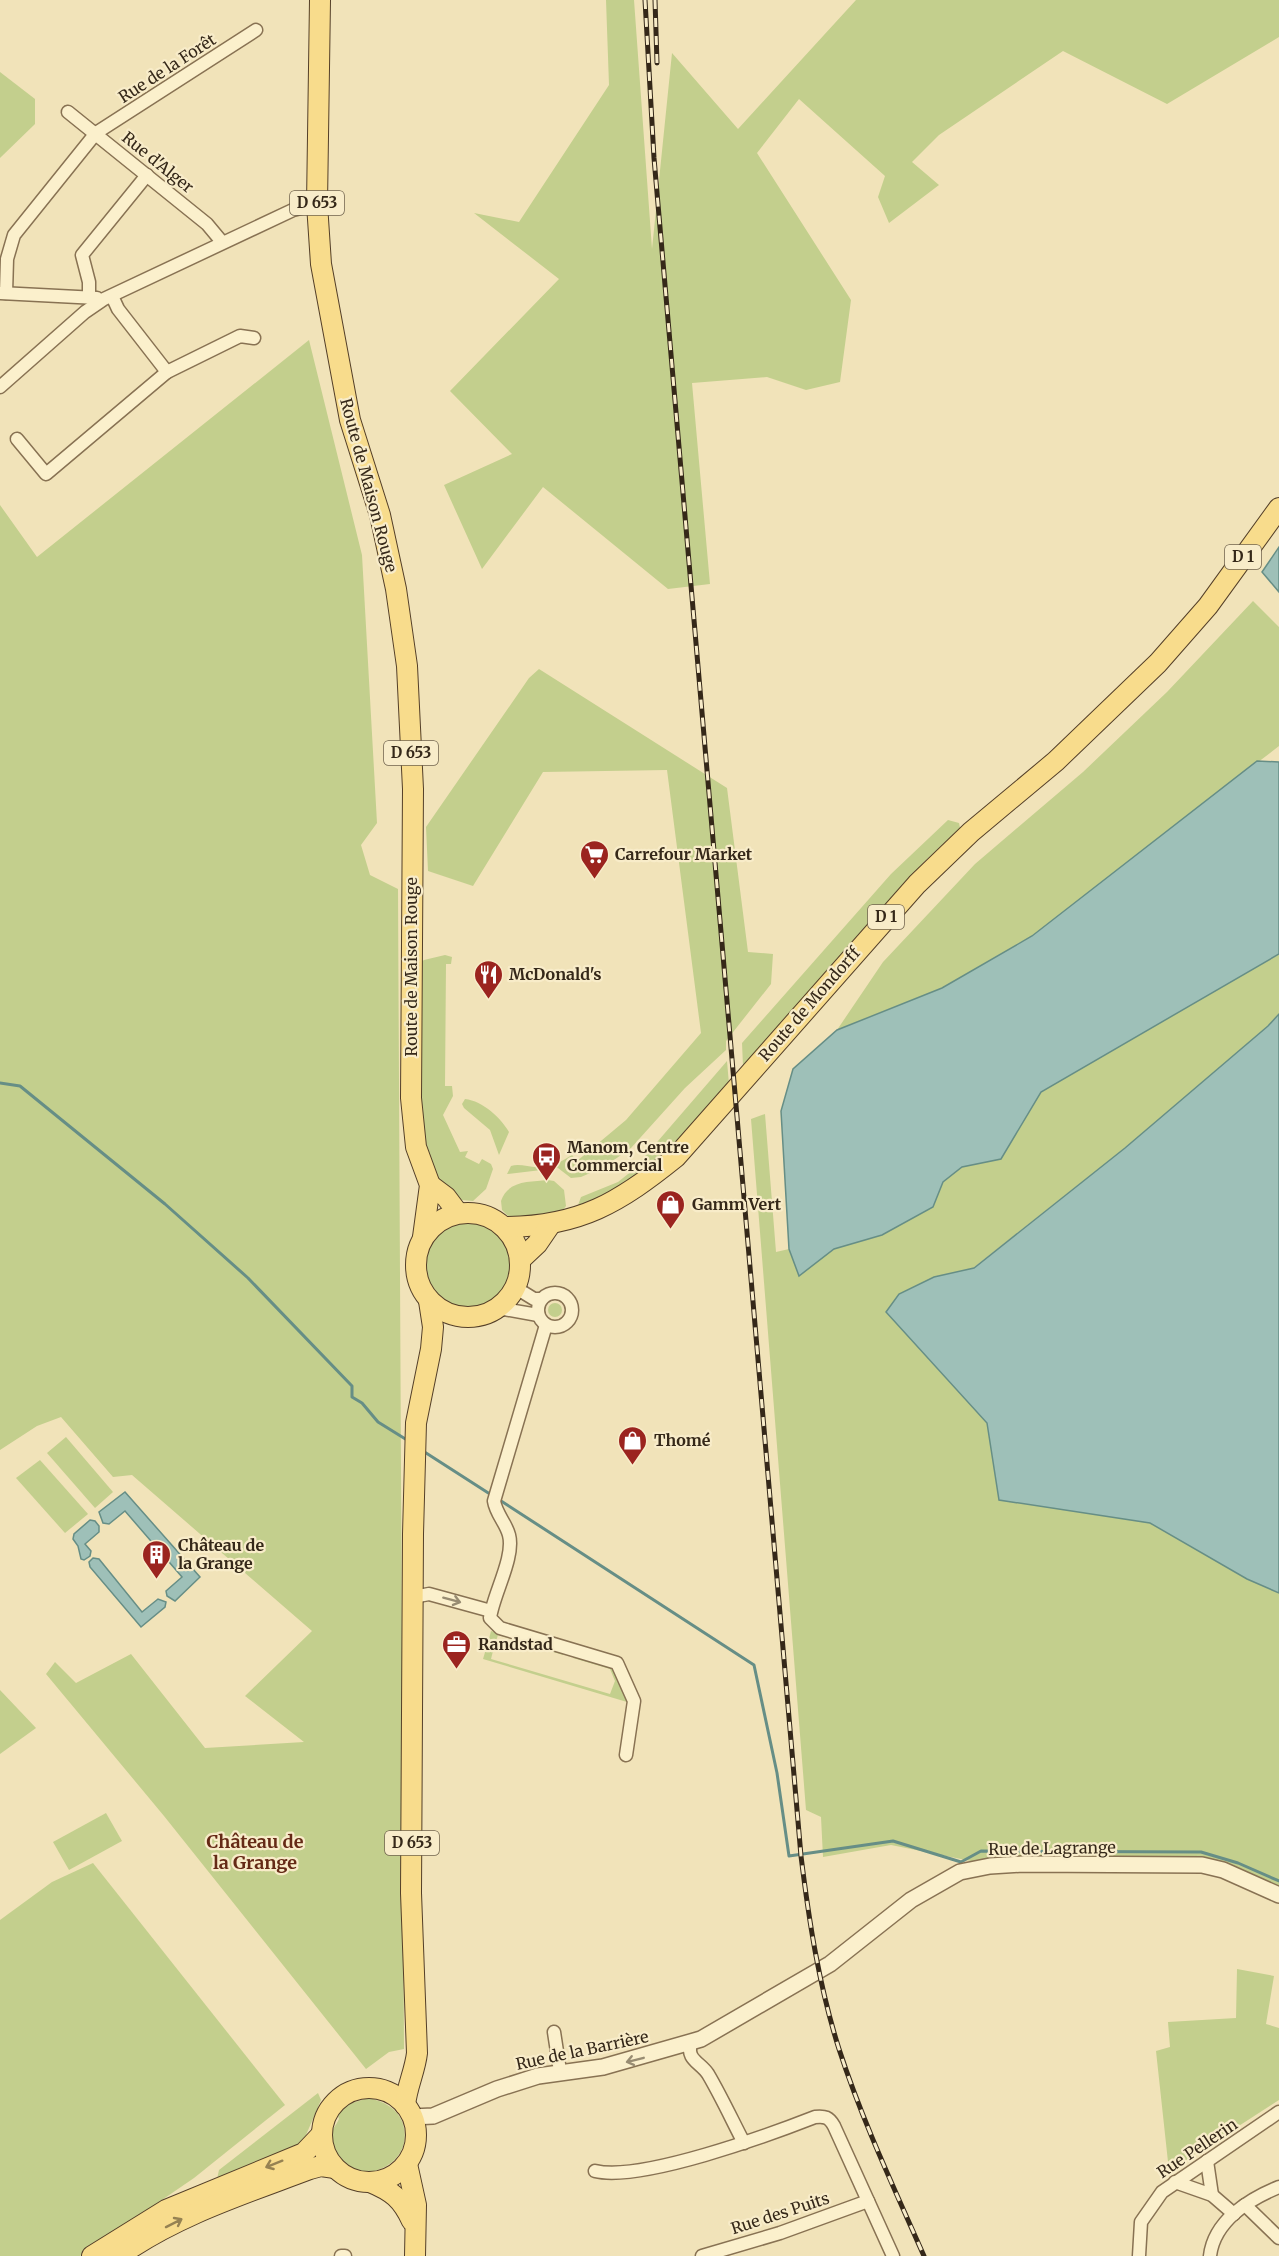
<svg xmlns="http://www.w3.org/2000/svg" width="1279" height="2256" font-family="Merriweather,serif">
<rect width="100%" height="100%" fill="#f1e3b9"/>
<!-- green -->
<g fill="#c3cf8d">
<polygon points="606,0 634,0 652,249 672,53 738,129 856,0 1279,0 1279,37 1167,104 1063,51 939,135 912,162 939,185 889,223 878,197 885,176 799,99 757,153 851,300 840,382 806,390 767,377 692,383 710,584 668,589 543,487 482,569 444,485 512,454 450,391 559,279 474,213 519,222 609,85"/>
<polygon points="0,72 35,99 35,124 0,158"/>
<polygon points="309,340 362,555 377,823 361,845 370,875 398,889 404,2049 389,2052 366,2069 164,1816 46,1674 55,1662 76,1683 131,1654 205,1748 304,1742 245,1696 312,1631 132,1475 113,1477 61,1417 37,1426 0,1450 0,505 37,557"/>
<polygon points="1253,601 1279,627 1279,746 1032,936 942,988 837,1030 883,962 975,864 1083,772 1167,692"/>
<path d="M539,669l188,119 21,164 25,2 -2,30 -45,57v9l-41,38 -54,60 -27,19 -23,10 -10,1 -13,-10 -51,6 4,-8c9,-3 19,2 29,1 12,0 22,-6 32,-12l5,6 49,-41 75,-87 -34,-263 -124,2 -70,114 -45,-15 -2,-44 103,-149z"/>
<polygon points="948,820 959,823 960,828 924,862 743,1066 742,1043 891,874"/>
<polygon points="1279,954 1279,1014 1268,1026 1125,1148 973,1268 934,1277 886,1312 987,1423 999,1500 1150,1523 1247,1579 1279,1593 1279,1890 1201,1859 971,1861 891,1845 823,1857 821,1817 806,1810 751,1119 765,1114 776,1252 789,1249 799,1275 834,1249 882,1235 932,1207 943,1182 962,1167 1001,1159 1041,1092"/>
<polygon points="445,955 452,957 451,964 446,964 445,1086 452,1086 453,1096 443,1115 460,1152 468,1151 465,1157 479,1164 482,1159 491,1164 493,1169 486,1189 473,1201 462,1200 445,1189 434,1171 422,1135 417,965 424,960"/>
<polygon points="727,1061 729,1084 683,1139 636,1181 577,1208 581,1197 618,1182 633,1170"/>
<path d="M465,1099c18,2 36,19 44,33l-10,23 -9,-25 -26,-22 -2,-4z"/>
<path d="M548,1180l6,1 10,9 2,16 -6,8 -50,4 -8,-8 -1,-9c7,-21 29,-19 47,-21z"/>
<circle cx="469" cy="1262" r="47"/>
<circle cx="555" cy="1310" r="7"/>
<polygon points="66,1437 113,1492 95,1508 47,1453"/>
<polygon points="40,1460 88,1514 65,1533 16,1478"/>
<polygon points="491,1631 564,1652 563,1655 498,1635 496,1641 489,1639"/>
<polygon points="486,1649 493,1651 491,1659 610,1694 615,1681 610,1669 573,1658 574,1655 612,1666 627,1702 483,1659"/>
<polygon points="0,1690 36,1728 0,1754"/>
<polygon points="106,1813 122,1841 69,1870 53,1842"/>
<polygon points="93,1863 285,2105 194,2178 80,2256 0,2256 0,1920 52,1882"/>
<polygon points="1237,1969 1274,1976 1266,2024 1279,2028 1279,2100 1169,2171 1156,2051 1170,2047 1168,2022 1236,2018"/>
<polygon points="318,2093 321,2100 303,2142 217,2179 219,2170"/>
<path d="M368,2098c15,3 30,10 35,26 14,46 -58,69 -71,23 -1,-4 -3,-10 -2,-14 3,-4 6,-8 9,-14l-2,-6 9,-8z"/>
</g>
<!-- water -->
<g fill="#9ec0b8" stroke="#668e86" stroke-width="1.5">
<polygon points="1279,547 1279,592 1262,572"/>
<polygon points="1257,761 1279,762 1279,954 1041,1092 1001,1159 962,1167 943,1182 933,1207 882,1235 834,1249 799,1276 789,1249 781,1111 793,1069 837,1030 942,988 1032,936"/>
<polygon points="1279,1014 1279,1593 1247,1579 1150,1523 999,1500 987,1423 886,1312 899,1294 934,1277 974,1268 1125,1148 1268,1026"/>
<polygon points="125,1492 200,1577 175,1601 167,1596 166,1591 182,1577 125,1511 109,1524 103,1523 99,1512"/>
<polygon points="90,1520 95,1521 99,1526 99,1532 85,1544 91,1551 90,1556 84,1560 81,1559 78,1546 73,1539 74,1534"/>
<polygon points="93,1558 99,1559 142,1612 158,1599 166,1602 165,1607 141,1627 90,1567 89,1562"/>
</g>
<g fill="none" stroke-linecap="round" stroke-linejoin="round">
<!-- stream -->
<g stroke="#668e86" stroke-width="3">
<polyline points="0,1083 20,1086 165,1204 248,1278 352,1386 352,1397 362,1403 378,1422 407,1440"/>
<polyline points="423,1451 493,1496"/>
<polyline points="498,1499 754,1665 777,1773 789,1856 893,1841 961,1862 981,1851 1201,1852 1238,1863 1279,1881"/>
</g>
<defs>
<g id="minor">
<polyline points="68,112 207,224 222,242"/>
<polyline points="0,293 97,298"/>
<polyline points="6,293 7,259 14,235 96,133 256,30"/>
<polyline points="112,296 118,309 167,372 240,336 254,338"/>
<polyline points="89,297 89,282 82,255 147,175"/>
<polyline points="0,387 85,312 104,299 293,210 317,204"/>
<polyline points="17,439 46,474 167,372"/>
<polyline points="518,1282 521,1291 534,1299 541,1299"/>
<circle cx="555" cy="1310" r="17"/>
<polyline points="498,1308 538,1315"/>
<path d="M546,1325l-52,176c2,13 12,22 15,34 6,22 -16,60 -19,83l10,10 117,35 17,38 -8,54"/>
<polyline points="413,1597 429,1594 491,1611"/>
<polyline points="554,2032 560,2071"/>
<path d="M691,2043c-5,17 9,19 17,31 13,22 24,46 36,69"/>
<polyline points="1207,2161 1212,2195"/>
<path d="M595,2171c46,11 174,-36 220,-54 10,-1 14,0 19,9l59,130"/>
<polyline points="1175,2182 1212,2195 1234,2214"/>
<polyline points="1245,2205 1279,2238"/>
<polyline points="341,2256 345,2256"/>
<polyline points="702,2256 780,2233 868,2201"/>
<polyline points="1139,2256 1141,2222 1162,2192 1279,2112"/>
<path d="M1210,2256c4,-35 39,-57 69,-69"/>
</g>
<polyline id="tertiary" points="412,2117 433,2116 497,2089 538,2076 603,2067 701,2039 830,1964 911,1900 960,1872 990,1866 1023,1864 1202,1865 1223,1870 1279,1895"/>
<g id="primary">
<polyline points="320,0 317,204 321,264 350,420 380,515 396,589 407,666 413,789 411,1098 416,1147 430,1185 423,1237"/>
<polyline points="430,1185 446,1197 458,1213"/>
<circle cx="468" cy="1265" r="52"/>
<path d="M504,1227c76,0 116,-25 172,-70l241,-273 54,-52 85,-71 102,-98 50,-57 71,-98"/>
<polyline points="520,1260 537,1244 550,1225"/>
<circle cx="369" cy="2135" r="47"/>
<path d="M405,2105c2,-19 10,-34 12,-52l-6,-160 2,-359 3,-111 15,-74 2,-22 -4,-26"/>
<polyline points="407,2164 416,2205 415,2256"/>
<path d="M370,2182c22,9 32,17 42,39"/>
<polyline points="92,2256 166,2210 304,2153 322,2134"/>
<path d="M119,2256c58,-41 125,-62 191,-87l11,-3 14,2"/>
</g>
</defs>
<!-- minor casing -->
<use href="#minor" stroke="#887253" stroke-width="15"/>
<!-- tertiary casing -->
<use href="#tertiary" stroke="#887253" stroke-width="18"/>
<!-- primary casing -->
<use href="#primary" stroke="#543f28" stroke-width="22"/>
<!-- minor -->
<use href="#minor" stroke="#fbf0cc" stroke-width="12"/>
<!-- tertiary -->
<use href="#tertiary" stroke="#fbf0cc" stroke-width="15"/>
<!-- primary -->
<use href="#primary" stroke="#f8dc8c" stroke-width="20"/>
<defs>
<g id="rail">
<path d="M645,0l9,158 147,1698c8,65 18,130 38,193 23,71 55,139 85,207"/>
<polyline points="655,0 657,63"/>
</g>
</defs>
<!-- rail casing -->
<use href="#rail" stroke="#352819" stroke-width="5"/>
<!-- rail -->
<use href="#rail" stroke="#f8ecc9" stroke-width="3" stroke-dasharray="9" stroke-linecap="butt"/>
</g>
<!-- one-way arrows -->
<defs><path id="oneway-shaft" d="M-6 0H5M1.5-3L5.5 0L1.5 3" fill="none" stroke-width="1.6" stroke-linecap="round" stroke-linejoin="round" transform="scale(1.5)"/></defs>
<g stroke="#988c72">
<use href="#oneway-shaft" transform="translate(452 1600) rotate(15)"/>
<use href="#oneway-shaft" transform="translate(635 2060) rotate(166)"/>
</g>
<g stroke="#968252">
<use href="#oneway-shaft" transform="translate(274 2164) rotate(158)"/>
<use href="#oneway-shaft" transform="translate(174 2223) rotate(-27)"/>
</g>
<!-- icons -->
<defs>
<symbol id="supermarket-pin" viewBox="-11 -11 22 30"><path d="M0 17L-7.5 6A9.5 9.5 0 1 1 7.5 6Z" fill="#9b241f" stroke="#f8ecc9"/><path d="M-6-5.5h2.5l.6 2H6L4.5 2H-2.5L-4.4-4H-6ZM-1.5 3.2a1.3 1.3 0 1 0 .1 0ZM3 3.2a1.3 1.3 0 1 0 .1 0Z" fill="#fff"/></symbol>
<symbol id="restaurant-pin" viewBox="-11 -11 22 30"><path d="M0 17L-7.5 6A9.5 9.5 0 1 1 7.5 6Z" fill="#9b241f" stroke="#f8ecc9"/><path d="M-5-6h1v4h1v-4h1v4h1v-4h1v5L-1.5 .5V6h-2V.5L-5-1ZM5-6V6H3V1.5H1.5Q1.5-4 5-6Z" fill="#fff"/></symbol>
<symbol id="bus-pin" viewBox="-11 -11 22 30"><path d="M0 17L-7.5 6A9.5 9.5 0 1 1 7.5 6Z" fill="#9b241f" stroke="#f8ecc9"/><path d="M-5-6H5V4H4V6H2V4H-2V6H-4V4H-5ZM-3.5-4V0h7V-4ZM-3.5 1.2v1.5H-2V1.2ZM2 1.2v1.5H3.5V1.2Z" fill="#fff"/></symbol>
<symbol id="shop-pin" viewBox="-11 -11 22 30"><path d="M0 17L-7.5 6A9.5 9.5 0 1 1 7.5 6Z" fill="#9b241f" stroke="#f8ecc9"/><path d="M-5-2.5h2.3a2.7 3.5 0 0 1 5.4 0H5L5.5 6h-11ZM-1.5-2.5h3a1.5 2.3 0 0 0-3 0Z" fill="#fff"/></symbol>
<symbol id="building-pin" viewBox="-11 -11 22 30"><path d="M0 17L-7.5 6A9.5 9.5 0 1 1 7.5 6Z" fill="#9b241f" stroke="#f8ecc9"/><path d="M-4-6H4V6H1V3H-1V6H-4ZM-2.5-4.3h1.7v1.8h-1.7ZM.8-4.3h1.7v1.8H.8ZM-2.5-1h1.7V.8h-1.7ZM.8-1h1.7V.8H.8Z" fill="#fff"/></symbol>
<symbol id="office-pin" viewBox="-11 -11 22 30"><path d="M0 17L-7.5 6A9.5 9.5 0 1 1 7.5 6Z" fill="#9b241f" stroke="#f8ecc9"/><path d="M-6-3h4V-5.5h4V-3h4V5H-6ZM-1-4.5V-3h2v-1.5ZM-6 0V1H6V0Z" fill="#fff"/></symbol>
</defs>
<g fill-rule="evenodd">
<use href="#supermarket-pin" x="578" y="838" width="33" height="45"/>
<use href="#restaurant-pin" x="472" y="958" width="33" height="45"/>
<use href="#bus-pin" x="530" y="1140" width="33" height="45"/>
<use href="#shop-pin" x="654" y="1188" width="33" height="45"/>
<use href="#shop-pin" x="616" y="1424" width="33" height="45"/>
<use href="#building-pin" x="140" y="1538" width="33" height="45"/>
<use href="#office-pin" x="440" y="1628" width="33" height="45"/>
</g>
<g text-anchor="middle" stroke-width="4.5" stroke-linejoin="round" paint-order="stroke">
<!-- shield labels -->
<g fill="#f8ecc9" stroke="#70634e" stroke-width="1.5">
<rect x="290" y="191" width="54" height="24" rx="4.5"/>
<rect x="1225" y="545" width="36" height="24" rx="4.5"/>
<rect x="384" y="741" width="54" height="24" rx="4.5"/>
<rect x="868" y="905" width="36" height="24" rx="4.5"/>
<rect x="385" y="1831" width="54" height="24" rx="4.5"/>
</g>
<g font-size="15" font-weight="bold" fill="#352819">
<text x="317" y="208">D 653</text>
<text x="1243" y="562">D 1</text>
<text x="411" y="758">D 653</text>
<text x="886" y="922">D 1</text>
<text x="412" y="1848">D 653</text>
</g>
<!-- street labels -->
<g font-size="16" fill="#352819" stroke="#f8ecc9">
<text transform="translate(167 68) rotate(-33)" y="6">Rue de la Forêt</text>
<text transform="translate(158 162) rotate(39)" y="6">Rue d'Alger</text>
<text transform="translate(369 485) rotate(75)" y="6">Route de Maison Rouge</text>
<text transform="translate(411 967) rotate(-90)" y="6">Route de Maison Rouge</text>
<text transform="translate(809 1004) rotate(-49)" y="6">Route de Mondorff</text>
<text transform="translate(1052 1848) rotate(-1)" y="6">Rue de Lagrange</text>
<text transform="translate(582 2050) rotate(-12)" y="6">Rue de la Barrière</text>
<text transform="translate(1197 2148) rotate(-34)" y="6">Rue Pellerin</text>
<text transform="translate(780 2213) rotate(-18)" y="6">Rue des Puits</text>
</g>
<!-- poi labels -->
<g font-size="16" font-weight="bold" fill="#352819" stroke="#f8ecc9" text-anchor="start">
<text x="615" y="860">Carrefour Market</text>
<text x="509" y="980">McDonald's</text>
<text x="567" y="1153">Manom, Centre<tspan x="567" dy="18">Commercial</tspan></text>
<text x="692" y="1210">Gamm Vert</text>
<text x="654" y="1446">Thomé</text>
<text x="178" y="1551">Château de<tspan x="178" dy="18">la Grange</tspan></text>
<text x="478" y="1650">Randstad</text>
</g>
<!-- neighbourhood labels -->
<g font-size="18" font-weight="bold" fill="#652a16" stroke="#f8ecc9">
<text x="255" y="1848">Château de<tspan x="255" dy="21">la Grange</tspan></text>
</g>
</g>
</svg>
